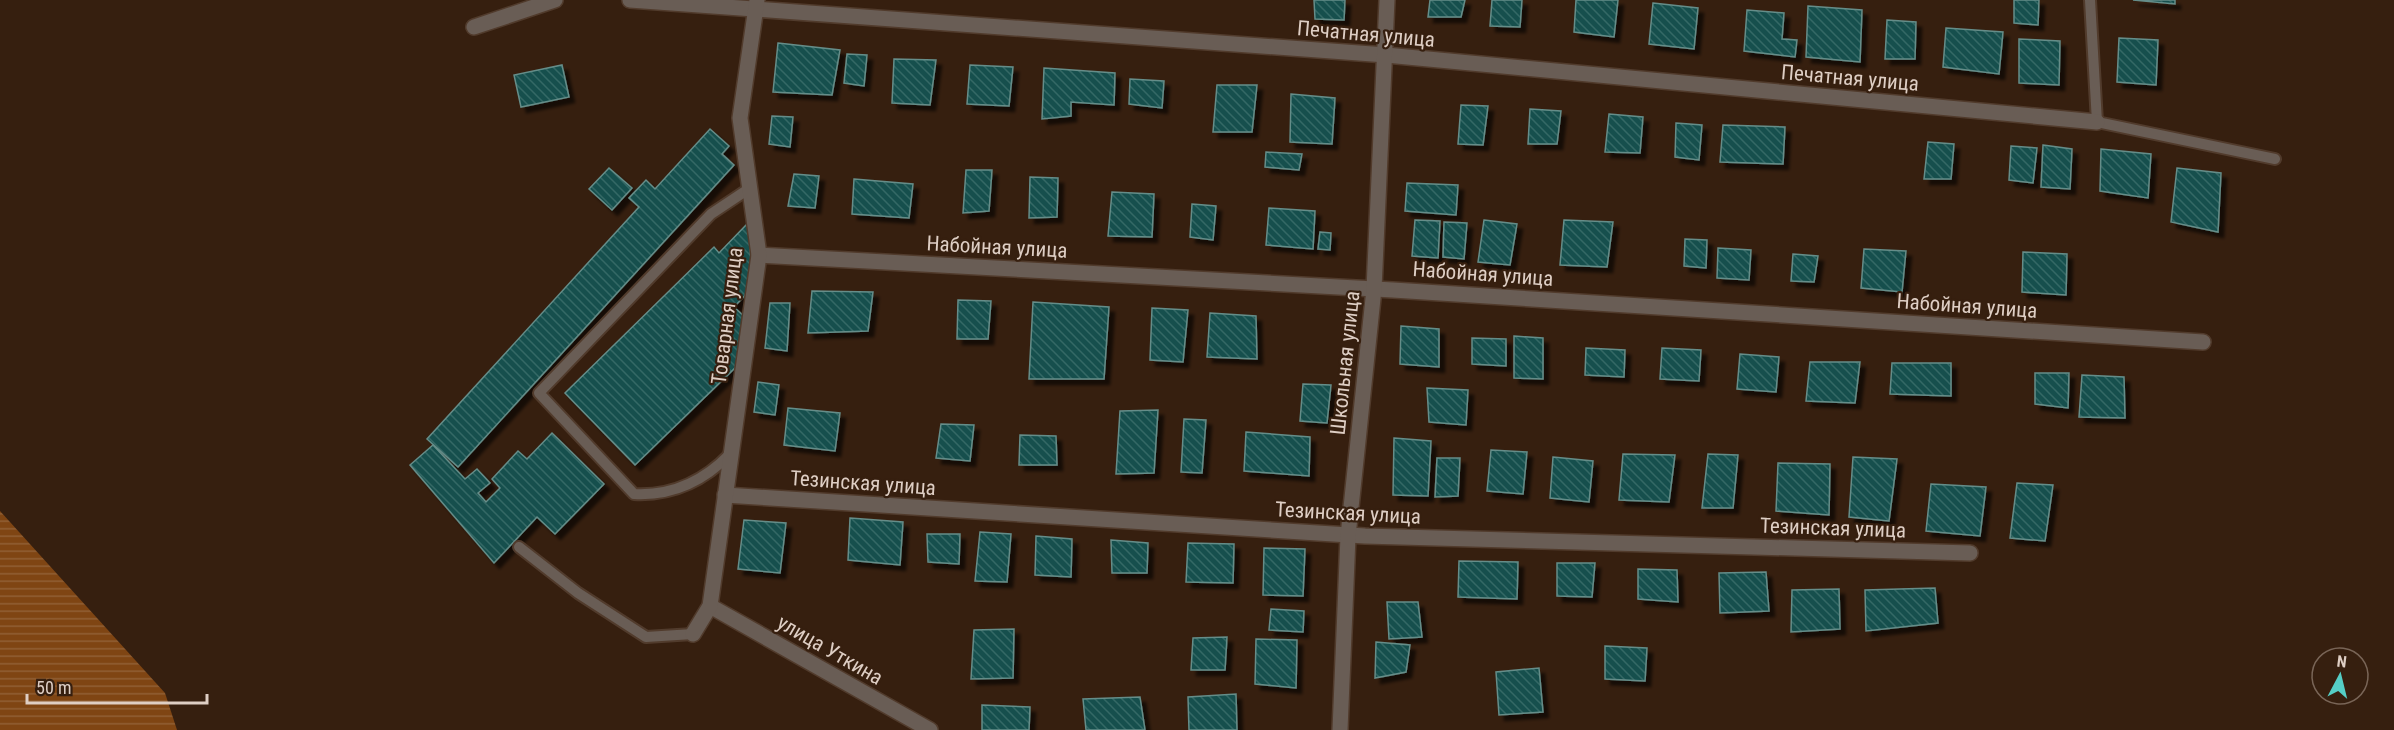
<svg xmlns="http://www.w3.org/2000/svg" width="2394" height="730" font-family="'Roboto Condensed',sans-serif">
<defs>
<pattern id="water-rules" width="6" height="5" patternUnits="userSpaceOnUse" patternTransform="scale(1.5)"><rect width="6" height="5" fill="#7f4513"/><path d="M0 2.5h6" fill="none" stroke="#915f34"/></pattern>
<pattern id="building-back-hatch" width="6" height="6" patternUnits="userSpaceOnUse" patternTransform="scale(1.5)"><rect width="6" height="6" fill="#14504d"/><path d="M-1 5l2 2M0 0l6 6M5-1l2 2" fill="none" stroke="#366865"/></pattern>
<filter id="shadow"><feDropShadow dx="5.5" dy="5.5" stdDeviation="1.5" flood-color="#0009"/></filter>
</defs>
<rect width="100%" height="100%" fill="#361f0f"/>
<!-- water -->
<polygon fill="url(#water-rules)" points="0,511 165,693 177,730 0,730"/>
<!-- building -->
<g fill="url(#building-back-hatch)" stroke="#658d89" stroke-width="1.5" filter="url(#shadow)">
<polygon points="1314,0 1345,0 1344,20 1315,19"/>
<polygon points="1430,0 1465,0 1461,17 1428,17"/>
<polygon points="1492,0 1522,0 1520,27 1490,26"/>
<polygon points="1576,0 1618,0 1614,37 1574,32"/>
<polygon points="2014,0 2039,0 2038,25 2014,23"/>
<polygon points="2133,0 2175,0 2175,4"/>
<polygon points="1653,3 1698,8 1694,49 1649,44"/>
<polygon points="1808,6 1862,10 1860,62 1806,57"/>
<polygon points="1747,10 1784,13 1782,39 1797,40 1795,57 1744,51"/>
<polygon points="1887,20 1916,22 1915,59 1885,59"/>
<polygon points="1946,28 2003,32 1999,74 1943,67"/>
<polygon points="2119,38 2158,40 2156,85 2117,82"/>
<polygon points="2019,39 2060,41 2059,85 2019,83"/>
<polygon points="778,43 840,50 832,95 773,92"/>
<polygon points="847,54 867,55 864,86 844,83"/>
<polygon points="894,59 936,60 930,105 892,103"/>
<polygon points="562,65 569,97 521,107 514,75"/>
<polygon points="970,65 1013,67 1009,106 967,104"/>
<polygon points="1044,68 1115,73 1114,105 1071,102 1071,116 1042,119"/>
<polygon points="1130,79 1164,81 1162,108 1129,104"/>
<polygon points="1217,85 1257,85 1252,132 1213,132"/>
<polygon points="1291,94 1335,98 1332,144 1290,142"/>
<polygon points="1461,105 1488,106 1483,145 1458,144"/>
<polygon points="1530,109 1561,111 1557,144 1528,144"/>
<polygon points="1609,114 1643,117 1640,153 1605,152"/>
<polygon points="772,116 793,117 790,147 769,144"/>
<polygon points="1676,123 1702,125 1699,160 1675,157"/>
<polygon points="1723,125 1785,127 1783,164 1720,162"/>
<polygon points="710,129 729,146 722,154 734,165 458,467 427,439 639,207 629,198 646,180 655,189"/>
<polygon points="1928,142 1954,144 1951,179 1924,179"/>
<polygon points="2043,145 2072,149 2070,189 2041,187"/>
<polygon points="2011,146 2037,148 2033,183 2009,180"/>
<polygon points="2101,149 2151,154 2148,198 2100,191"/>
<polygon points="1266,152 1302,154 1299,170 1265,167"/>
<polygon points="609,168 632,188 612,210 589,189"/>
<polygon points="2177,168 2221,173 2218,232 2171,222"/>
<polygon points="966,170 992,170 989,211 963,213"/>
<polygon points="794,174 819,176 815,208 788,206"/>
<polygon points="1030,177 1058,178 1057,217 1029,218"/>
<polygon points="854,179 913,184 909,218 852,214"/>
<polygon points="1407,183 1458,185 1456,215 1405,211"/>
<polygon points="1112,192 1154,194 1152,237 1108,236"/>
<polygon points="1192,204 1216,206 1213,240 1190,237"/>
<polygon points="1269,208 1315,211 1313,249 1266,245"/>
<polygon points="1415,220 1440,221 1438,258 1412,256"/>
<polygon points="1484,220 1517,224 1510,265 1478,262"/>
<polygon points="1564,220 1613,222 1607,267 1560,265"/>
<polygon points="1444,222 1467,223 1464,259 1443,257"/>
<polygon points="748,223 753,287 734,307 748,320 739,364 635,465 565,393 714,247 719,253"/>
<polygon points="1320,232 1331,233 1330,250 1318,249"/>
<polygon points="1685,239 1707,240 1706,268 1684,266"/>
<polygon points="1718,248 1751,250 1749,280 1717,278"/>
<polygon points="1864,249 1906,251 1902,292 1861,288"/>
<polygon points="2023,252 2067,254 2066,295 2022,292"/>
<polygon points="1793,254 1818,256 1814,282 1791,281"/>
<polygon points="812,291 873,292 868,331 808,333"/>
<polygon points="958,300 991,301 988,339 957,339"/>
<polygon points="1033,302 1109,307 1104,379 1029,379"/>
<polygon points="770,303 790,303 787,351 765,348"/>
<polygon points="1152,308 1188,310 1183,362 1150,360"/>
<polygon points="1210,313 1256,316 1257,359 1207,357"/>
<polygon points="1401,326 1439,329 1439,367 1400,364"/>
<polygon points="1514,336 1543,338 1543,379 1514,378"/>
<polygon points="1472,338 1506,339 1506,366 1472,364"/>
<polygon points="1586,348 1625,350 1624,377 1585,375"/>
<polygon points="1662,348 1701,350 1699,381 1660,379"/>
<polygon points="1740,354 1779,357 1776,392 1737,389"/>
<polygon points="1810,362 1860,362 1855,403 1806,401"/>
<polygon points="1892,363 1951,363 1951,396 1890,394"/>
<polygon points="2035,373 2069,373 2068,408 2035,404"/>
<polygon points="2082,375 2124,377 2125,418 2079,417"/>
<polygon points="758,382 779,385 775,415 754,412"/>
<polygon points="1303,384 1331,385 1327,423 1300,421"/>
<polygon points="1427,388 1468,390 1466,425 1429,422"/>
<polygon points="788,408 840,413 835,451 784,445"/>
<polygon points="1158,410 1154,473 1116,474 1120,411"/>
<polygon points="1184,419 1206,420 1202,473 1181,472"/>
<polygon points="941,424 974,425 970,461 936,458"/>
<polygon points="1246,432 1310,437 1309,476 1244,471"/>
<polygon points="552,433 604,484 555,534 537,517 494,563 410,465 433,445 465,479 477,469 490,483 478,493 486,502 500,488 492,479 518,451 527,459"/>
<polygon points="1020,435 1056,436 1057,465 1019,465"/>
<polygon points="1394,438 1431,441 1428,496 1393,495"/>
<polygon points="1491,450 1527,452 1523,494 1487,491"/>
<polygon points="1623,454 1675,455 1669,502 1619,500"/>
<polygon points="1708,454 1738,455 1733,508 1702,508"/>
<polygon points="1553,457 1593,461 1589,502 1550,498"/>
<polygon points="1853,457 1897,459 1889,521 1849,517"/>
<polygon points="1437,458 1460,458 1458,496 1435,497"/>
<polygon points="1778,463 1830,464 1829,515 1776,511"/>
<polygon points="2017,483 2053,485 2045,541 2010,538"/>
<polygon points="1931,484 1986,487 1980,536 1926,531"/>
<polygon points="850,518 903,522 900,565 848,560"/>
<polygon points="744,520 786,523 780,573 738,569"/>
<polygon points="980,532 1011,534 1007,582 975,581"/>
<polygon points="927,534 960,534 959,564 928,562"/>
<polygon points="1036,536 1072,539 1071,577 1035,575"/>
<polygon points="1111,540 1148,543 1147,573 1112,573"/>
<polygon points="1188,543 1234,544 1233,583 1186,582"/>
<polygon points="1264,548 1305,549 1303,596 1263,595"/>
<polygon points="1459,561 1518,562 1517,599 1458,597"/>
<polygon points="1557,563 1595,563 1592,597 1557,596"/>
<polygon points="1638,569 1677,570 1678,602 1638,599"/>
<polygon points="1766,572 1769,611 1720,613 1719,573"/>
<polygon points="1935,588 1938,623 1866,631 1865,590"/>
<polygon points="1839,589 1840,629 1791,632 1792,590"/>
<polygon points="1387,602 1418,602 1422,637 1389,639"/>
<polygon points="1271,609 1304,611 1303,632 1269,630"/>
<polygon points="1014,629 1013,678 971,679 974,630"/>
<polygon points="1227,637 1225,670 1191,670 1193,638"/>
<polygon points="1256,639 1297,640 1296,688 1255,684"/>
<polygon points="1376,642 1410,645 1406,672 1375,678"/>
<polygon points="1605,646 1647,648 1645,681 1605,679"/>
<polygon points="1539,668 1543,712 1499,715 1496,672"/>
<polygon points="1236,694 1237,730 1189,730 1188,697"/>
<polygon points="1140,697 1145,730 1086,730 1083,699"/>
<polygon points="982,705 1030,707 1029,730 982,730"/>
</g>
<g fill="none" stroke-linecap="round" stroke-linejoin="round">
<defs>
<g id="service">
<polyline points="2090,0 2097,122 2275,159"/>
<path d="M730,454c-27,28 -58,42 -96,40l-95,-101 172,-179 39,-26"/>
<polyline points="519,547 578,593 646,637 693,634"/>
</g>
<g id="minor">
<polyline points="630,0 1386,55 2097,122"/>
<polyline points="474,27 555,0"/>
<polyline points="759,255 1393,290 2203,342"/>
<polyline points="725,495 1365,536 1970,553"/>
<polyline points="710,606 930,730"/>
<polyline points="693,634 710,606 759,255 740,118 757,0"/>
<polyline points="1340,730 1348,536 1374,289 1387,0"/>
</g>
</defs>
<!-- service casing -->
<use href="#service" stroke="#513b2c" stroke-width="14"/>
<!-- minor casing -->
<use href="#minor" stroke="#513b2c" stroke-width="18"/>
<!-- service -->
<use href="#service" stroke="#695d55" stroke-width="10"/>
<!-- minor -->
<use href="#minor" stroke="#695d55" stroke-width="15"/>
</g>
<g text-anchor="middle" stroke-width="4.5" stroke-linejoin="round" paint-order="stroke">
<!-- street labels -->
<g font-size="21" fill="#decec4" stroke="#361f0f">
<text transform="translate(1366 34) rotate(5)" y="7">Печатная улица</text>
<text transform="translate(1850 78) rotate(5)" y="7">Печатная улица</text>
<text transform="translate(997 247) rotate(3)" y="7">Набойная улица</text>
<text transform="translate(1483 274) rotate(4)" y="7">Набойная улица</text>
<text transform="translate(1967 306) rotate(4)" y="7">Набойная улица</text>
<text transform="translate(727 316) rotate(-83)" y="7">Товарная улица</text>
<text transform="translate(1345 363) rotate(-84)" y="7">Школьная улица</text>
<text transform="translate(863 483) rotate(4)" y="7">Тезинская улица</text>
<text transform="translate(1348 513) rotate(3)" y="7">Тезинская улица</text>
<text transform="translate(1833 528) rotate(2)" y="7">Тезинская улица</text>
<text transform="translate(830 650) rotate(30)" y="7">улица Уткина</text>
</g>
</g>
<!-- north arrow -->
<g transform="translate(2340 676) rotate(7)"><circle r="28" fill="#361f0f" stroke="#796557" stroke-width="1.5"/>
<path d="M0-4.5L10 22L0 15L-10 22Z" fill="#55cec6"/>
<text y="-9" font-size="16" font-weight="bold" text-anchor="middle" fill="#decec4">N</text>
</g>
<!-- scale -->
<path d="M27 694v9h180v-9" fill="none" stroke="#decec4" stroke-width="3"/>
<text x="36" y="694" font-size="18" fill="#decec4" stroke="#361f0f" stroke-width="4.5" paint-order="stroke">50 m</text>
</svg>
